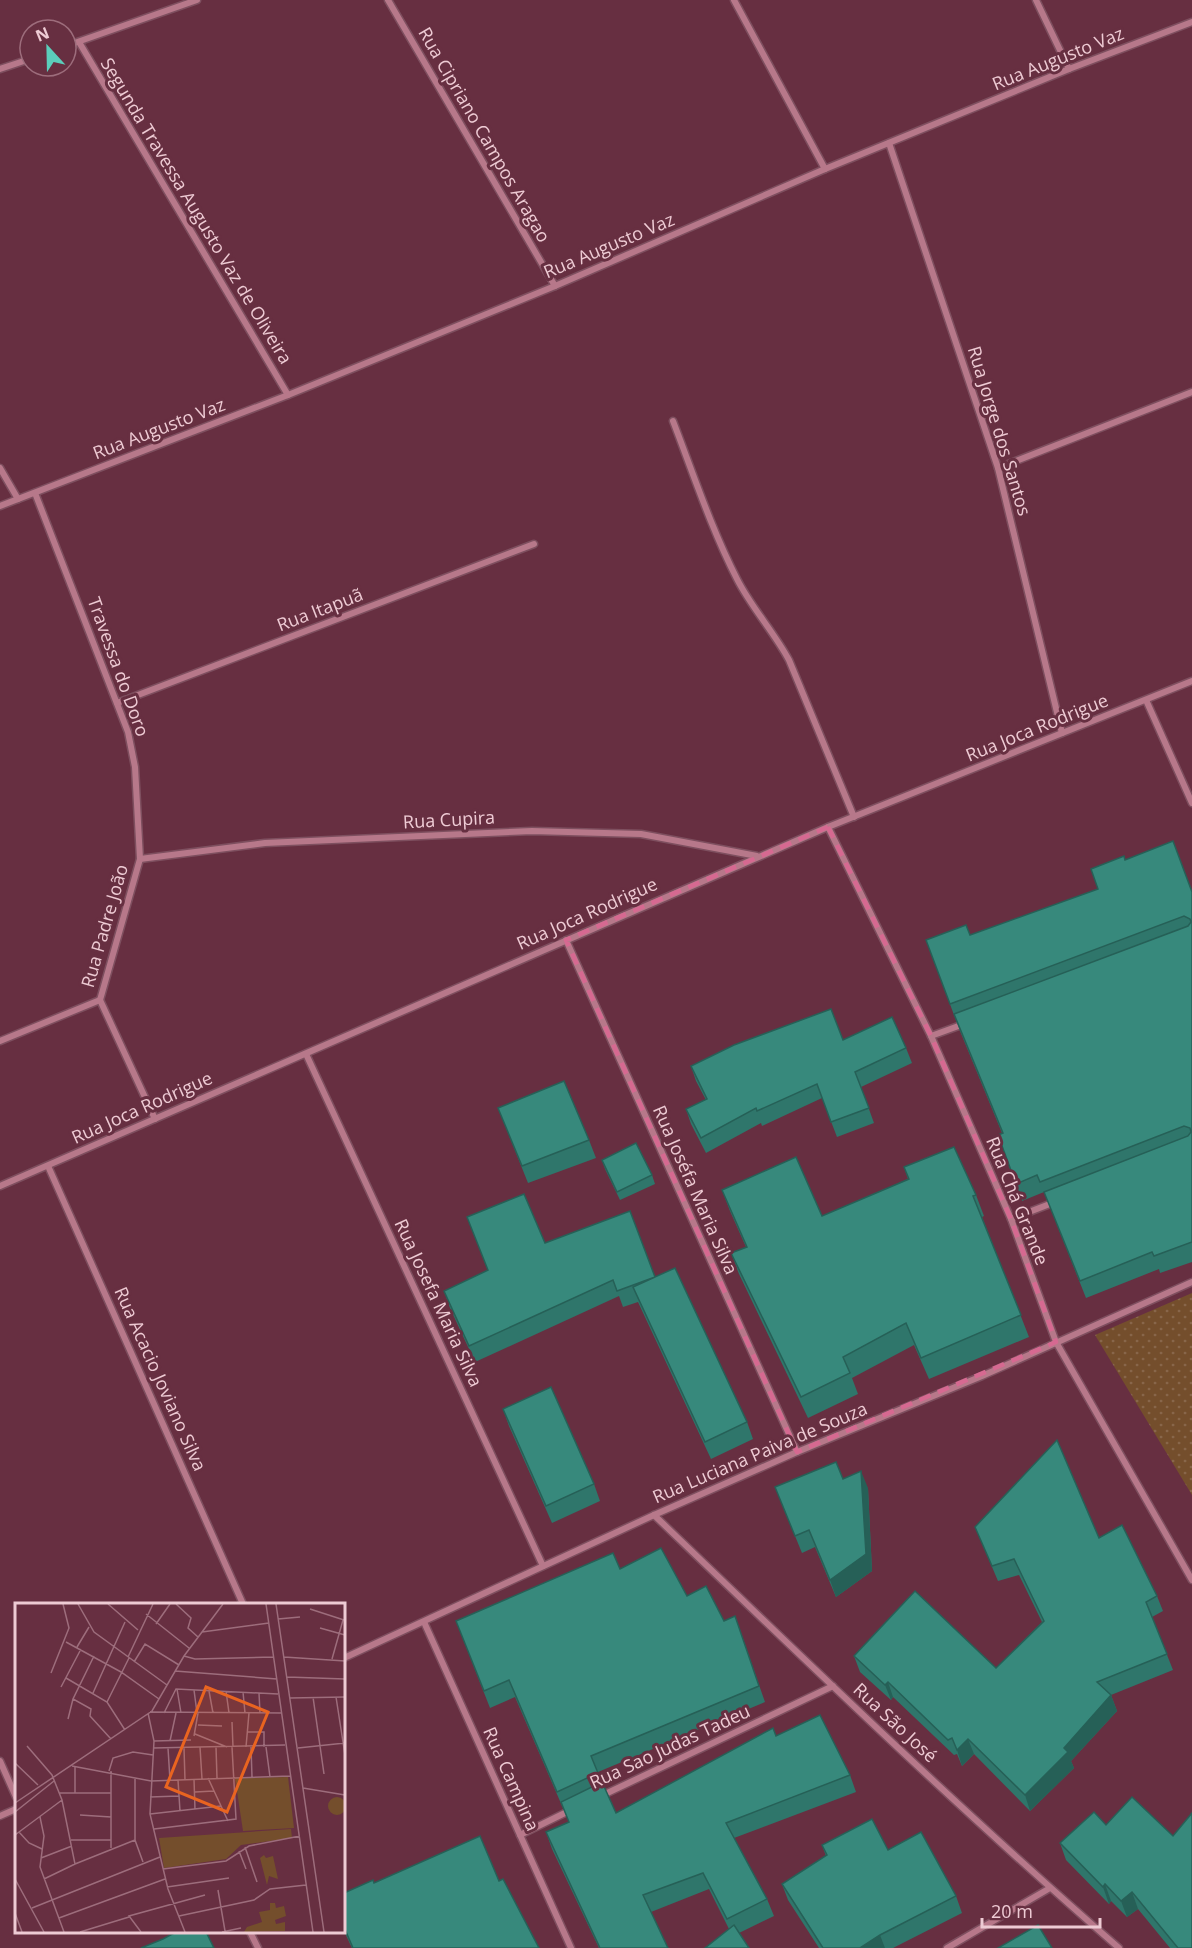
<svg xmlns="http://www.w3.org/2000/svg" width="1192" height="1948" font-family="'Open Sans',sans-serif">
<defs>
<pattern id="park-dots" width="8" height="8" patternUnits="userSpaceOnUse" patternTransform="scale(1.5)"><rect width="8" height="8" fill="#744e2c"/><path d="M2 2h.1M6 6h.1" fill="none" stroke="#88664a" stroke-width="1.8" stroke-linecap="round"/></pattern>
</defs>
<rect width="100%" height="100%" fill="#672f41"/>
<!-- park -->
<polygon fill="url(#park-dots)" points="1192,1293 1192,1495 1095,1335"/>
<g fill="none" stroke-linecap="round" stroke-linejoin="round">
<defs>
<g id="street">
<polyline points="388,0 555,286"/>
<polyline points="734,0 825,169"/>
<polyline points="1036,0 1069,69"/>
<polyline points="79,42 288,395"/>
<polyline points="66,46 197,0"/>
<polyline points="0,69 30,59"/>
<polyline points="889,143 998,468 1062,733"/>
<path d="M673,421c20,52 38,107 64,158 14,28 37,53 52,81l65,157"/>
<polyline points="0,468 18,499"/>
<polyline points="998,468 1192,392"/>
<polyline points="35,493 128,732 135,767 140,859 100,1000"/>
<polyline points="0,506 288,395 555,286 825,169 1069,69 1192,22"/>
<polyline points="1146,700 1192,803"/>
<polyline points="117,703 534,544"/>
<polyline points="828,827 931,1036 1011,1219 1056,1342 1192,1580"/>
<polyline points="140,859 265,843 532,831 641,834 757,856"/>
<polyline points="566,940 797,1452"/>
<polyline points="100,1000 155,1119"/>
<polyline points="931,1036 964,1024"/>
<polyline points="0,1041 100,1000"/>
<polyline points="306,1054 543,1566"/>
<polyline points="48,1166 243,1604"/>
<polyline points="0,1186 828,827 1192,681"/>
<polyline points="1011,1219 1055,1202"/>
<path d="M654,1515c153,147 305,294 465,433"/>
<polyline points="424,1622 571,1948"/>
<polyline points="344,1658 654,1515 797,1452 982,1376 1192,1282"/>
<polyline points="0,1761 16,1797"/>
<polyline points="601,1796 833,1686"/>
<polyline points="0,1816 16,1809"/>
<polyline points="520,1835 571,1810"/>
<polyline points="250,1932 258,1948"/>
<polyline points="947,1948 1050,1888"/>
</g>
</defs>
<!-- street casing -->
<use href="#street" stroke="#7e4f5f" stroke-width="9"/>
<!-- street -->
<use href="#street" stroke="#b7788a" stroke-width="6"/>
</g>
<!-- wall -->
<g fill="#2f766b">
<polygon points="1125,860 1192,892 1192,1262 1160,1273 1159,1269 1086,1298 1044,1192 1022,1201 998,1135 1002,1133 960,1031 926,940 970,935 1098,889"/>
<polygon points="843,1040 906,1048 912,1063 861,1087 874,1123 837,1137 822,1098 762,1126 761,1123 706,1153 691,1124 686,1109 706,1100 696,1081 691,1066"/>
<polygon points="498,1108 589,1140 596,1158 528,1183"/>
<polygon points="602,1160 652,1175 655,1184 620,1200 605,1169"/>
<polygon points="904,1167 976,1195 984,1216 982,1217 1029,1337 929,1379 914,1345 852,1378 858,1394 808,1418 739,1274 731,1253 746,1247 730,1211 722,1190 822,1216 908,1179"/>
<polygon points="467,1217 545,1243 655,1277 747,1422 753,1439 711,1459 638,1302 623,1307 619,1296 475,1362 450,1308 444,1291 488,1271"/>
<polygon points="503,1409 594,1484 600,1501 552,1523 509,1426"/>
<polygon points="843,1479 868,1488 872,1571 836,1597 815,1547 802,1553 775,1487"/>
<polygon points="975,1527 1099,1538 1157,1596 1163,1611 1152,1617 1173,1670 1111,1695 1117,1711 1071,1761 1074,1768 1030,1811 974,1754 962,1766 957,1754 954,1755 893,1697 891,1700 860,1672 854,1656 996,1668 1042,1622 1019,1575 998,1581"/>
<polygon points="620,1569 687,1596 741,1633 765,1702 598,1772 616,1813 776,1736 850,1775 856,1792 734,1838 767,1899 774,1916 739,1933 729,1929 709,1889 651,1912 668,1948 599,1948 552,1849 546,1832 569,1822 515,1697 490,1708 456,1621"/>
<polygon points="1094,1812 1192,1948 1170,1948 1138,1909 1127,1917 1111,1901 1109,1904 1066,1860 1060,1843"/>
<polygon points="822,1845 888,1850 956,1896 962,1913 893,1948 819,1948 788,1900 782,1884 826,1856"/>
<polygon points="499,1881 539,1948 352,1948 344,1931 344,1893 374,1883"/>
</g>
<!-- shaded-wall -->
<g fill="#266057">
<polygon points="861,1471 868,1488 872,1571 836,1597 830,1580"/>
<polygon points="888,1682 893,1697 891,1700 885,1685"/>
<polygon points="1111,1695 1117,1711 1071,1761 1074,1768 1030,1811 1025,1795 1064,1748"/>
<polygon points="968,1739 974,1754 962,1766 957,1750"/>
<polygon points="1105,1884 1111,1901 1109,1904 1103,1887"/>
<polygon points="1132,1892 1138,1909 1127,1917 1121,1901"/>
<polygon points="880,1935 885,1948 860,1948"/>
</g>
<!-- building -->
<g fill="#37897c" stroke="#266057" stroke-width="1.5">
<polygon points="1173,841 1192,892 1192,1242 1154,1256 1152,1252 1080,1281 1044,1192 1188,1136 1191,1132 1190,1128 1184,1126 1040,1182 1037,1175 1016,1184 998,1135 1003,1133 954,1014 1188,926 1191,922 1190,919 1184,916 950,1004 926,940 966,925 970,935 1098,889 1091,869 1124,856 1125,860"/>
<polygon points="831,1009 843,1040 892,1017 906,1048 855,1072 869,1108 831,1122 817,1084 757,1111 756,1108 701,1138 686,1109 707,1099 691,1066 734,1045"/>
<polygon points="564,1081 589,1140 522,1166 498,1108"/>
<polygon points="636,1143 652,1175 617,1192 602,1160"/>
<polygon points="954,1147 976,1195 973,1196 1021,1315 921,1358 906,1323 843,1357 850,1373 801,1397 731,1253 747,1247 722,1190 796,1157 822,1216 909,1179 904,1167"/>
<polygon points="524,1194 545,1243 630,1211 655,1277 675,1268 747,1422 705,1442 633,1287 655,1277 617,1291 613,1280 469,1346 444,1291 488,1270 467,1217"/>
<polygon points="551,1387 594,1484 546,1506 503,1409"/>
<polygon points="1057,1440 1099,1538 1122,1525 1157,1596 1146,1602 1167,1654 1097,1682 1111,1695 1064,1748 1068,1752 1025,1795 968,1739 957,1750 952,1738 948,1740 888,1682 885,1685 854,1656 915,1591 996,1668 1044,1621 1014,1559 992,1566 975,1527"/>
<polygon points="836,1462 843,1479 861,1471 866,1554 830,1580 809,1530 795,1536 775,1487"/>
<polygon points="661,1548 687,1596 706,1586 724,1621 735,1616 759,1686 591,1756 598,1773 557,1792 509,1680 484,1691 456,1621 613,1553 620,1569"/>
<polygon points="820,1715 850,1775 726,1823 767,1899 727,1919 703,1873 643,1895 668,1948 600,1948 546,1832 569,1822 561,1802 602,1782 616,1813 773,1728 776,1736"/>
<polygon points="1132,1797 1173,1836 1192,1813 1192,1948 1178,1948 1132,1892 1121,1901 1105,1884 1103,1887 1060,1843 1094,1812 1106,1825"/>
<polygon points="872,1819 888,1850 921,1832 956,1896 880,1935 860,1948 823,1948 782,1884 827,1855 822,1845"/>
<polygon points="480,1836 499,1881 503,1879 539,1948 353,1948 344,1927 344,1893 373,1880 374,1883"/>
<polygon points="734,1925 749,1948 705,1948"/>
<polygon points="1038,1925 1052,1948 998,1948"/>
<polygon points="176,1932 206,1932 214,1948 141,1948 163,1939"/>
</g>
<!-- marked area -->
<path fill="none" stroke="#d66991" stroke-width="4.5" stroke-dasharray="12 8" stroke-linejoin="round" d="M828,827l103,209 80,183 45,123 -259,110 -231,-512z"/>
<g text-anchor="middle" stroke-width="6" stroke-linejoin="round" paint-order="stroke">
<!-- street labels -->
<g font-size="18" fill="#eecbd4" stroke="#672f41">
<text transform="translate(1058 59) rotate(-22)" y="6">Rua Augusto Vaz</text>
<text transform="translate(484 135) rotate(60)" y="6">Rua Cipriano Campos Aragao</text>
<text transform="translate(196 211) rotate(59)" y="6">Segunda Travessa Augusto Vaz de Oliveira</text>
<text transform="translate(609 246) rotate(-23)" y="6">Rua Augusto Vaz</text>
<text transform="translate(159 429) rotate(-21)" y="6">Rua Augusto Vaz</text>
<text transform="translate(999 431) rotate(73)" y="6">Rua Jorge dos Santos</text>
<text transform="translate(320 610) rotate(-21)" y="6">Rua Itapuã</text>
<text transform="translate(118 667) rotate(70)" y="6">Travessa do Doro</text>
<text transform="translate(1037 728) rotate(-22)" y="6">Rua Joca Rodrigue</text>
<text transform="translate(449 820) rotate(-3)" y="6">Rua Cupira</text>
<text transform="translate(587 914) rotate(-24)" y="6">Rua Joca Rodrigue</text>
<text transform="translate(105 926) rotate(-74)" y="6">Rua Padre João</text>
<text transform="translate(142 1108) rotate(-24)" y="6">Rua Joca Rodrigue</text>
<text transform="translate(695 1190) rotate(66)" y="6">Rua Joséfa Maria Silva</text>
<text transform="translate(1017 1201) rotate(68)" y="6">Rua Chá Grande</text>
<text transform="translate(438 1303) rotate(65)" y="6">Rua Josefa Maria Silva</text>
<text transform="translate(160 1379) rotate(66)" y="6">Rua Acacio Joviano Silva</text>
<text transform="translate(760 1453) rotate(-23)" y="6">Rua Luciana Paiva de Souza</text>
<text transform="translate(895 1723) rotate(43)" y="6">Rua São José</text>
<text transform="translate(670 1747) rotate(-25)" y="6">Rua Sao Judas Tadeu</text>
<text transform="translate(511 1779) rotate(66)" y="6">Rua Campina</text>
</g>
</g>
<!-- overview -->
<g transform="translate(15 1603)">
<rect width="330" height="330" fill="#672f41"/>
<path d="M313 203a9 9 0 1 1 18 0a9 9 0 1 1-18 0ZM276,226l1,9 -51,7 -15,14 -62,9 -5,-30zM249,252l2,3 7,-2 5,23 -9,-3 -2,9 -7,-27zM255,300h5l1,5 8,-2 2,10 -11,4 1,4 9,-2v9l-41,1 3,-5 15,-5 -3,-10 11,-2z" fill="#744e2c"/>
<path d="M273,174l6,51 -51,3 -8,-53z" fill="#744e2c"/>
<path fill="none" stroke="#9d6d7c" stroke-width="1.5" d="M63,1l16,28 73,53M93,1l30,26M161,1l15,14 -3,10 10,9M251,1l47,328M261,1l48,328M295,6l34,11M131,11l43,34M263,16l22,-2M141,21l14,-20M305,25l25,7M187,29l67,-9M51,39l55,30 38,27M62,44l12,-20M79,53l-21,43 18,10 -1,7 21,23M169,53l11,3 78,-2M113,54l25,-53M269,54l61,4M317,56l11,-39M119,59l11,-18 34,21M160,68l102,8M36,70l18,-45 -6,-24M272,74l58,2M51,75l41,24 18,28M46,84l20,-38M162,86l4,24M179,87l3,23M194,88l4,22M211,88l3,22M228,89l2,21M78,90l32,-71M244,90l1,20M298,94l11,77M321,94l9,58M275,95l55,-1M92,99l22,-44M135,109l132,1M133,110l6,28 -4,73 18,75 17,43M149,110l12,-24 102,5M53,116l5,-20M217,119l1,25M183,122l24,1M233,129h16v15M180,131l32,13M179,133l4,-23M139,138l37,-1M155,138l6,-28M12,143l25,29 10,25 13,64 -31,15M185,144l2,32M201,144l1,31M231,144l3,-34M236,144l1,30M251,144l4,30M138,145l132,-3M153,145l2,32M169,145l1,32M283,145l47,-5M0,160l23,22M57,163l79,15 139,-5M60,164v26M94,168l4,-13 20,-6 20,3M96,168v77M120,175v62l8,22M193,175l20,43M179,176l1,31M163,177l2,31M288,185l42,7M180,189l19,-1M44,190h52M135,194l29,-1M0,200l137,-92 32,-55 39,-52M0,209l39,-31M135,211l71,-8M65,212l31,2M25,214l4,19 -4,31 24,65M139,226l82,-10 -4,-72M4,229l10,11 13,6M0,232l47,-35M56,237h40M230,244l12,35M224,248l7,18M26,255l31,-12M60,261l60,-24M148,266l63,-8 23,-15 51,-10M0,276l29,53M152,284l62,-9M203,287l7,41M17,305l128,-51M0,310l7,19M164,313l75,-16 16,-11 36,-4M44,315l106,-39M65,329l49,-15M126,329l-12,-16 76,-21M207,329l19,-4"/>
<path fill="#e96420" fill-opacity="0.15" stroke="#e96420" stroke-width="3" d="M191,84l62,25 -41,100 -61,-25z"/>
<rect width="330" height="330" fill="none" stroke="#eecbd4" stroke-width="3"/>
</g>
<!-- north arrow -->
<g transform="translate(48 48) rotate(338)"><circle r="28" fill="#672f41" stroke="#9d6d7c" stroke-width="1.5"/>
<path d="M0-4.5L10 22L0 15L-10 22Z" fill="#5bcebb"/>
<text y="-9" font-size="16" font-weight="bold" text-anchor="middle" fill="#eecbd4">N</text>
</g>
<!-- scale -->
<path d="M982 1918v9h118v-9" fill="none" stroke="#eecbd4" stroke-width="3"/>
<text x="991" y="1918" font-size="18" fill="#eecbd4" stroke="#672f41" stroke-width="4.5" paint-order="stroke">20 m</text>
</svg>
